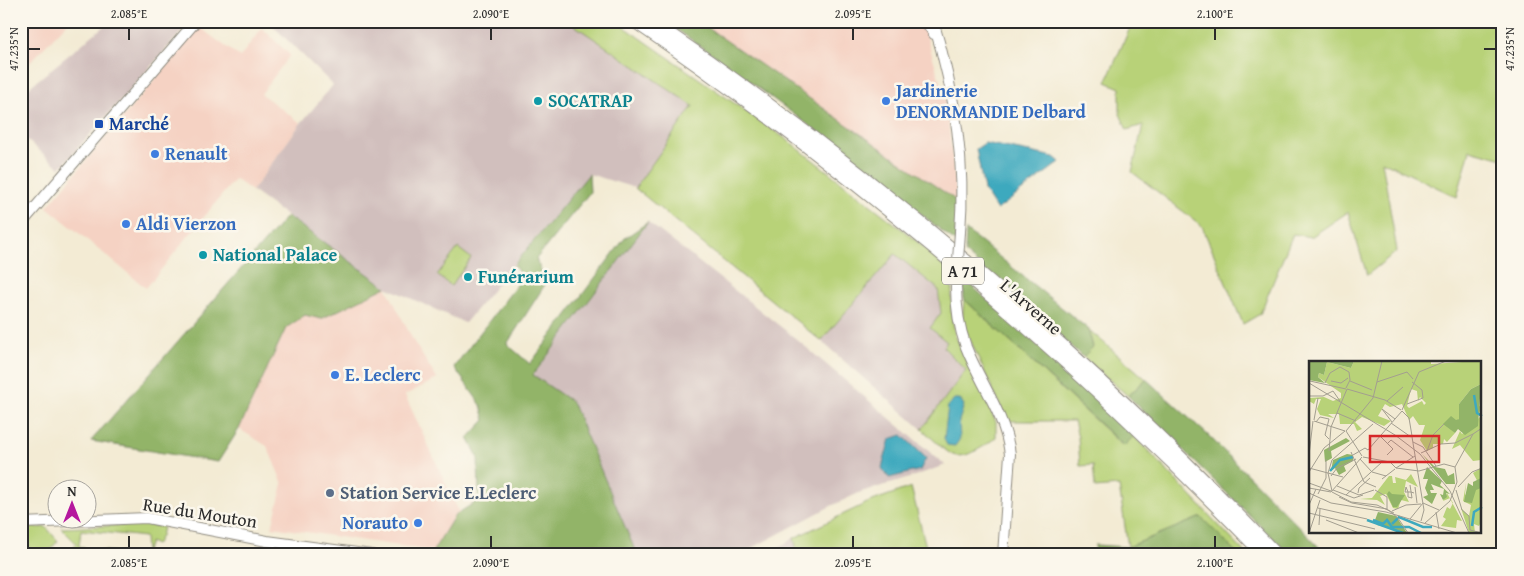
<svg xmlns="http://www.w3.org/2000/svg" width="1524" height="576" font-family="'Gentium Book Plus',serif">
<rect width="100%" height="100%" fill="#fbf7ec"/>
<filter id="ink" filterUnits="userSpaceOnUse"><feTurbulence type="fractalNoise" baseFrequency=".02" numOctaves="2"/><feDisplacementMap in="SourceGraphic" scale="10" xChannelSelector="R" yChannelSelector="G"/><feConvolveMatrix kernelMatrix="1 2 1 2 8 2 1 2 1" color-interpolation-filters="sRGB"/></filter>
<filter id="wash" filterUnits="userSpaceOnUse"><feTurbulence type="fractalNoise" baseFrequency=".0096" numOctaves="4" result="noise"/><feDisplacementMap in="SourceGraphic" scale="20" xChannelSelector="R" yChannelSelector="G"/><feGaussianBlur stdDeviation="1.12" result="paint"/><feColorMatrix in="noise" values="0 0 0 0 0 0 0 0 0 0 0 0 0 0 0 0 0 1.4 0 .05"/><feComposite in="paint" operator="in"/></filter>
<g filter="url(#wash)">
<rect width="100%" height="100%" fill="#f3ebd4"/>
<!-- built -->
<g fill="#f5d2c3">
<polygon points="21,21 69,21 21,72"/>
<polygon points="692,21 924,21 927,38 946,101 957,201"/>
<polygon points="199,27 240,57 262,28 290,55 261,94 301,123 252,191 235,179 146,288 47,207"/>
<polygon points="386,287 414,342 437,379 405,395 459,512 455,515 433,551 272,527 283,484 267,446 239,429 286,328 305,315 321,319"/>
</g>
<!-- industrial -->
<g fill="#d1bfbd">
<polygon points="100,21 191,21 60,168 21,135 21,94 104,26"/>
<polygon points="268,21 568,21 693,106 635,188 589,174 465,323 386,287 252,191 301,123 333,85"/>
<polygon points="648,222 795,338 945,465 906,479 861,492 829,507 739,555 637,555 572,402 533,376"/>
<polygon points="895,254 938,289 941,313 947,343 943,348 967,370 922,429 821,341"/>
<polygon points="794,538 798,555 766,555"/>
</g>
<!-- green -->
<g fill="#b8d278" stroke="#727e52">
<path d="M568,21h48l170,118 117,91 50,41 -2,41 5,25 40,85v15c-9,8 -31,23 -43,18 -10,-5 -23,-19 -31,-26l44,-59 -23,-23 4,-5 -17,-14 11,-15 -3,-24 -43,-35 -74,87 -186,-153 58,-82z"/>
<polygon points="1133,21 1503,21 1503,159 1470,150 1457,197 1382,161 1397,251 1367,275 1348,212 1311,237 1293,234 1260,314 1243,324 1202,226 1132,172 1143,125 1127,130 1120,114 1120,88 1106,82"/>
<polygon points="458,248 471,258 451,286 437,275"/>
<polygon points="964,299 1123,446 1134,436 1247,555 1238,555 1199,518 1128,547 1119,486 1095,488 1093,465 1080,466 1078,437 1074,421 1007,421 962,322"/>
<polygon points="1088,329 1146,379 1128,396 1083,357 1093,347"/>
<polygon points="911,487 928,555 798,555 794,538 867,503"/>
<polygon points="145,524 163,527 161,536 156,545 150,542 146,553 145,537 81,530 79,546 83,548 135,555 88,555 85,553 81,555 73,548 77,544 61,528"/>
<polygon points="46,527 58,541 45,555 32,555 23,528"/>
</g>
<!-- forest -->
<g fill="#92b468" stroke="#5e704a">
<polygon points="664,21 698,21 957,201 955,242 853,158 714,55"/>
<polygon points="589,174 590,192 536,259 546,283 507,344 530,364 625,238 648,222 533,375 572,402 637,555 444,555 433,551 455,515 479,500 478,457 468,438 485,420 481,405 454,367 522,278 514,265"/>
<polygon points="287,216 386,287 321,319 305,315 286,328 239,429 218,462 91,441"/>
<polygon points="966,230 1088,329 1093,347 1083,357 965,253"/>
<polygon points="963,278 1052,358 1134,436 1124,446 964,299"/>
<polygon points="1146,379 1210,437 1327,555 1290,555 1128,396"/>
<polygon points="1201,517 1239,555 1096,555 1095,545 1128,547"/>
</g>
<!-- water -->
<g fill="#3ea9be" stroke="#346a74">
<polygon points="985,143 1054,157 1060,162 997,210 984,190 976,149"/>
<polygon points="954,399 960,399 964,405 959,421 960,439 955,446 947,445 944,439 948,406"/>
<polygon points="902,435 926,458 920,470 889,478 882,468 890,439"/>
</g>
</g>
<g filter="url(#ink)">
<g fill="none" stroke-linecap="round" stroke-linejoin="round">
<defs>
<g id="secondary">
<polyline points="923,21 929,26 934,34"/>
<path d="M933,21c21,68 33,140 27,211"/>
<path d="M956,287c0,21 3,40 10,60 14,36 39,67 44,107l-7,101"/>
<polyline points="21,523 147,518 267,541 372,555"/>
</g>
<polyline id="primary" points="21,224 196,21"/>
<g id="highway">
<path d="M634,21c228,156 438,335 630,534"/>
<path d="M651,21c228,154 436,335 626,534"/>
</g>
</defs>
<!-- secondary casing -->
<use href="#secondary" stroke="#8f8b80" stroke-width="12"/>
<!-- primary casing -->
<use href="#primary" stroke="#8f8b80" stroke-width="12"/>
<!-- highway casing -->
<use href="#highway" stroke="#8f8b80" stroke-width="14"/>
<!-- secondary -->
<use href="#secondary" stroke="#fff" stroke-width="10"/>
<!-- primary -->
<use href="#primary" stroke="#fff" stroke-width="10"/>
<!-- highway -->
<use href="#highway" stroke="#fff" stroke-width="12"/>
<defs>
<polyline id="secondary-bridge" points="956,287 960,232"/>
</defs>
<!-- secondary-bridge casing -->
<use href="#secondary-bridge" stroke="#8f8b80" stroke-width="12" stroke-linecap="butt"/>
<!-- secondary-bridge -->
<use href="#secondary-bridge" stroke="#fff" stroke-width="10"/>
</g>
</g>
<!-- ticks -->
<path fill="none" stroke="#2b2b2b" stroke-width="2" d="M129,28v12M491,28v12M853,28v12M1215,28v12M28,49h12M1484,49h12M129,536v12M491,536v12M853,536v12M1215,536v12"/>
<!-- markers -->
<g fill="#0f9aa8" stroke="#fbf7ec" stroke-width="2">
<circle cx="538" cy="101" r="5"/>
<circle cx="203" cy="255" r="5"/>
<circle cx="468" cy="277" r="5"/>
</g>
<g fill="#3f7fe0" stroke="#fbf7ec" stroke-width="2">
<circle cx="886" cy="101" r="5"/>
<circle cx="155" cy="154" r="5"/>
<circle cx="126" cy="224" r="5"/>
<circle cx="335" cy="375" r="5"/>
<circle cx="418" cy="523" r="5"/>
</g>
<rect fill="#1a4fb4" stroke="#fbf7ec" stroke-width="2" x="94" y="119" width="10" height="10" rx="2.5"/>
<circle fill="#5c6f8a" stroke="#fbf7ec" stroke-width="2" cx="330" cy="493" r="5"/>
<g text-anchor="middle" stroke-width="5" stroke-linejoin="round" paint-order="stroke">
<!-- shield labels -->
<rect fill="#fbf7ec" stroke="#696865" stroke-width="1" x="942" y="257.5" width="42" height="27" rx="4"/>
<g font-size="16" font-weight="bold" fill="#2b2b2b">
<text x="963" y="277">A 71</text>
</g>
<!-- shop labels -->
<g font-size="18" font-weight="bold" fill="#366cbe" stroke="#fbf7ec" text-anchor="start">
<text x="896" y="97">Jardinerie<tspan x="896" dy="21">DENORMANDIE Delbard</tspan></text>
<text x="165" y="160">Renault</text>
<text x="136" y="230">Aldi Vierzon</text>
<text x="345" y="381">E. Leclerc</text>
<text x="408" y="529" text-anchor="end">Norauto</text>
</g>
<!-- culture labels -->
<g font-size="18" font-weight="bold" fill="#0d838f" stroke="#fbf7ec" text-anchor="start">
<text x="548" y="107">SOCATRAP</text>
<text x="213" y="261">National Palace</text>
<text x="478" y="283">Funérarium</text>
</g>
<!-- transit labels -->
<g font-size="18" font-weight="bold" fill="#164399" stroke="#fbf7ec" text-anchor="start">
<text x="109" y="130">Marché</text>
</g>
<!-- street labels -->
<g font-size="18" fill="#2b2b2b" stroke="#fbf7ec">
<text transform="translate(1031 307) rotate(41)" y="6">L'Arverne</text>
<text transform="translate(200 513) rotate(9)" y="6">Rue du Mouton</text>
</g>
<!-- service labels -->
<g font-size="18" font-weight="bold" fill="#4e5e75" stroke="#fbf7ec" text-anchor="start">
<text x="340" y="499">Station Service E.Leclerc</text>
</g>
</g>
<!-- overview -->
<g transform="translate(1309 361)">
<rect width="172" height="172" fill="#f3ebd4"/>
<path d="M45,0h77v3l47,-3 3,2v21l-10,5 -12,15v15l-10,7 6,7 -8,9 -3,-3 -1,5h-10v4l-6,3 -7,-11 5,-15h-6l-6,-9 -4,4 -7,-16 -12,3 -5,-3 -7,12 13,5 -7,5 -22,-9 -7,5 7,7 -5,2 -3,-7h-14l-1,-10h-11l6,4 -14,-3 -3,-6 4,-10h-5l-2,5 -5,-3v-3l15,-1 9,4 8,-3v-5l-23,-16 1,-4 5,2 3,-13 24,6zM102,28l6,2 1,10 2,-4 6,6 -2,2 -2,-4 -13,7 -2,-2zM169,43l3,4v52l-8,1 -13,-16 -8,4 8,-18 2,3 18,-17zM172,107v54l-2,4 -5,-2 1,9h-6l-8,-25 8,8 2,-11 -8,-4 3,-18 -1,12 15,-9 -7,-13zM102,113l7,13 -12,-6 -2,11 5,10 -8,-2 -3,9 -5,-1 -7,-14 -6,2 5,9 -8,-5 -17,-1 12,-1 17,-22h3l1,7h3l-1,-6 11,3zM138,132l15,28 -5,-1 -1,8 -15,-2 5,-7 -3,-2 4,-10 3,2 3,-6 -3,-5 -7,3z" fill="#b8d278" fill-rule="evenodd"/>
<path d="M0,0h45l-3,7 -24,-6 -3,13 -5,-2 -1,4 7,6 -16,-3zM172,23l-3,42 -13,9 -7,-6 -3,4 -12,-9 8,-8 5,4 3,-1v-15l12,-15zM37,77l4,3 -19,10 1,7 -7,4 -1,-12zM38,93l6,1v6l-9,5 2,5 -7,4 -4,-7 -4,3 2,-11zM113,93l13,13 10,2 3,7 6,-3 1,11h-9zM118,106l15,14 -2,4 10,9 -4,-1 1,4 -4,3 -3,-6 3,1 1,-6 -13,-5 3,6h-4l1,3h6l-5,11 -9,-7 5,-2 -3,-7 3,-9h-5zM172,117v10l-5,2 -4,13 -8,-1 4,-19 5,3v-4zM80,130l3,3 13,1 -8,12h-4l-6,-13zM69,151l18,4 11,17 -30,-8 -2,-5z" fill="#92b468"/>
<path fill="none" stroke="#3ea9be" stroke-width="2.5" d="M165,34l3,18 5,3M21,110l10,-11 13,-3M58,159l36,13M64,159l10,4 4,-4 5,7h17l12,6M83,163l7,-7 24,10h9M163,165l2,-14 8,-5"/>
<path fill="none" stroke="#a39e90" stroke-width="1" d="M1,20l36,8M22,20l10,2 7,-5M41,20l22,9M68,21l30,-10 6,7M0,22l86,52 25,19 30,37 19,42M16,22l5,-10 10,-6 9,5 1,8 -4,8M38,28l38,11 16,10M0,35h14l10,-5 7,10M78,40l16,-14M98,43l16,-6 -1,-8 -10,-8M93,49l17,-38 27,-11M93,50l7,7 3,18M28,52l19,8M5,59l4,-22M7,61l4,-5 9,2 -4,16 4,4M83,61l-10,-13 13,10M82,62l20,14M37,70l27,-33 9,-37M37,70l16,25M71,75l13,13 -6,6M103,76l12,73 -3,11M104,81l10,5 13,19M79,82l3,-3 22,17M59,89l34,-39M20,90l2,-24 16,-38M118,90l6,-16 11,-11M42,91l13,30 12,5M112,92l20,-9 14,-1 18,-9M0,94l4,-34M44,94l12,-7 3,2M54,96l27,5 6,6 19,-12M51,98l12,13 14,4M146,106l18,-33 9,-6M0,107l34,9M87,107l23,3 25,-7 11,3M0,111l15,-24 21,-17 -31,-10M22,115l6,-8 19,-9M73,118l13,-10M0,122l22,8M28,125l22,9 15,-5M106,126l2,16M149,126l14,-15 10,-4M0,127l22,4 31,-35M24,129l21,8 9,-3M66,129l12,7v12M147,129l6,20 7,6 1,14 12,3M23,130l-4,-18 4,-13 41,-36M23,131l19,10 26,3 17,8M99,131v5l4,1 -2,-13M99,131l-2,-5 -1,5h6l3,1M0,132l22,10 55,9 71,21M49,132l1,-5 11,-10M9,133l8,-16v-19M37,134l36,-33M30,136l13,6 35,6 11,9 10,15M0,144l7,-16M9,147l49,11M83,150l14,-6 15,-1M127,151l3,17M0,152l66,16M101,158l13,-16 16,7M17,159l33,13M116,162l25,-22 7,-19 -2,-15M10,164l1,-16M0,172l11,-33"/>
<path fill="#d62828" fill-opacity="0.15" stroke="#d62828" stroke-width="2.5" d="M61,75h69v26h-69z"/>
<rect width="172" height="172" fill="none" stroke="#2b2b2b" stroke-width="2.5"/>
</g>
<!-- margin -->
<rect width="1524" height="576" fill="none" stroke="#fbf7ec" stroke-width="55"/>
<!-- north arrow -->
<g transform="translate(72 504)"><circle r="24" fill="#fbf7ec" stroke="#a8a59f"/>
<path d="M0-4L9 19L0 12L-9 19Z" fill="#b5179e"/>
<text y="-8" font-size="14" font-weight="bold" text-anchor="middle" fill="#2b2b2b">N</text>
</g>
<rect x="28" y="28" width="1468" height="520" fill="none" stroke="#2b2b2b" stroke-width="2"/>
<g font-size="12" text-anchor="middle" fill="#2b2b2b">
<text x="129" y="18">2.085°E</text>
<text x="491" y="18">2.090°E</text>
<text x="853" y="18">2.095°E</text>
<text x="1215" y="18">2.100°E</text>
<text transform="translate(14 49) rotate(-90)" y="4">47.235°N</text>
<text transform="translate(1510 49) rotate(-90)" y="4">47.235°N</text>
<text x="129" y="567">2.085°E</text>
<text x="491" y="567">2.090°E</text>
<text x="853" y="567">2.095°E</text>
<text x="1215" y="567">2.100°E</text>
</g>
</svg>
